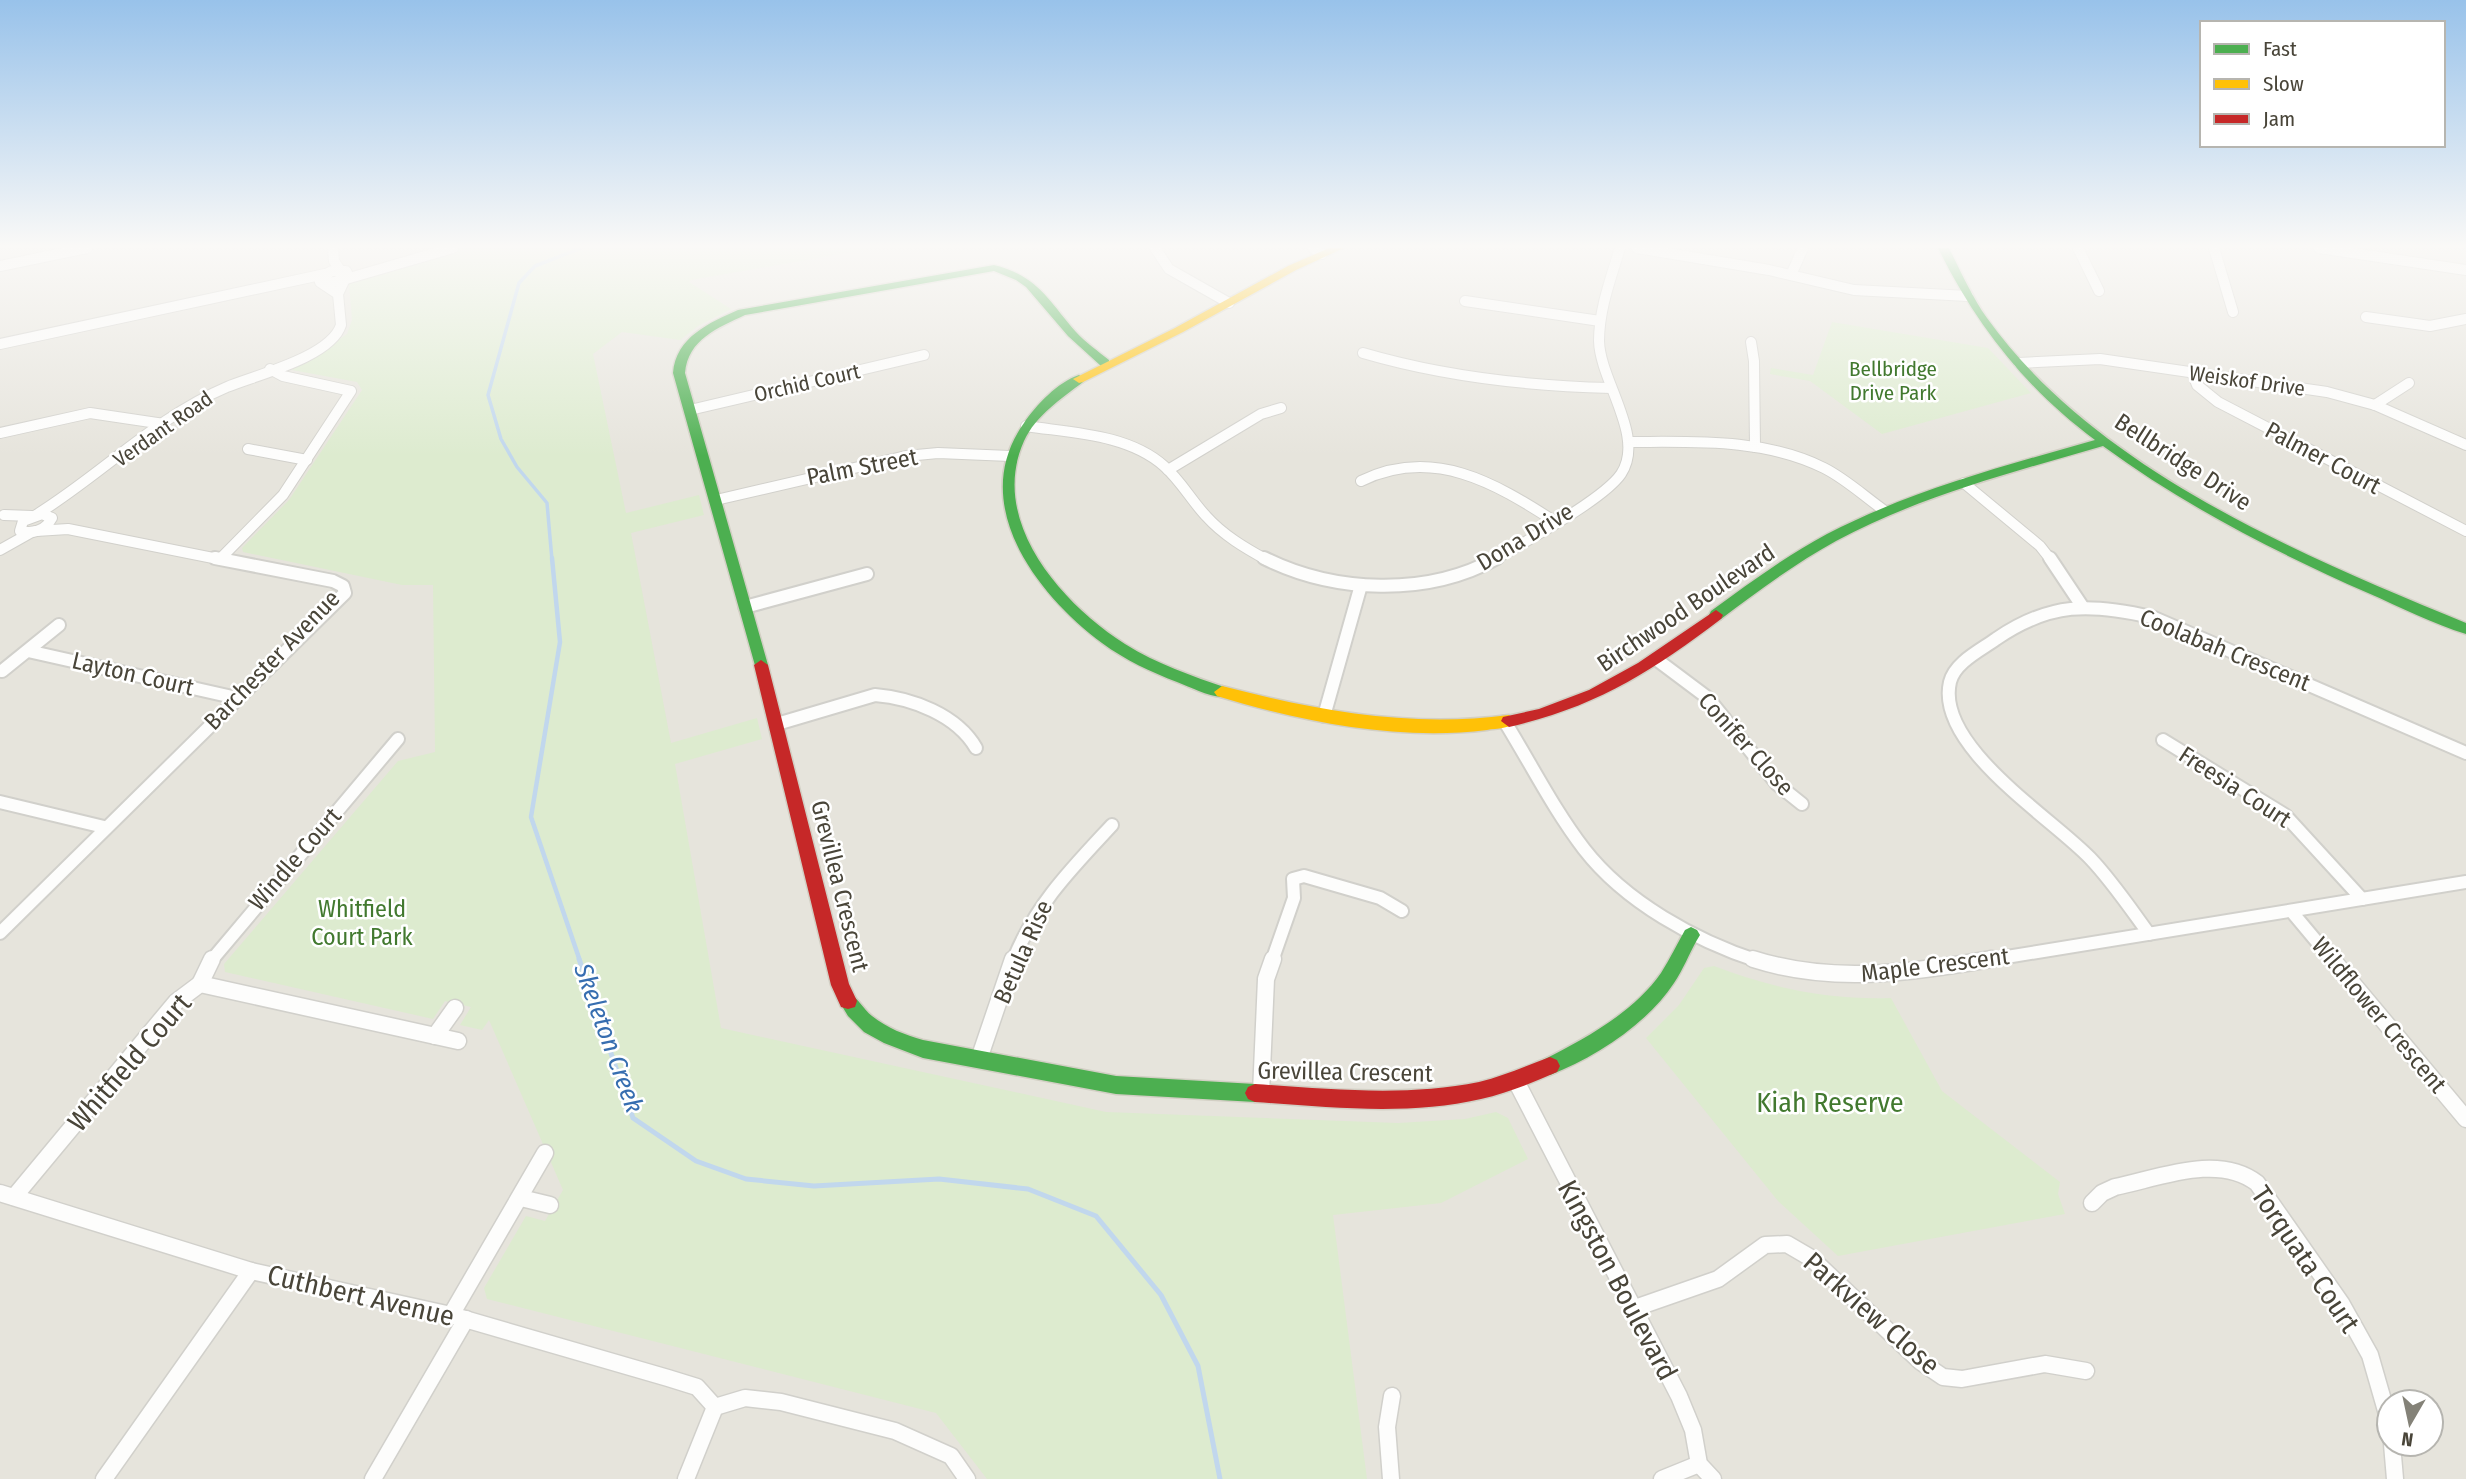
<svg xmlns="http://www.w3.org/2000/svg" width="2466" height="1479" font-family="'Fira Sans Condensed',sans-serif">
<rect width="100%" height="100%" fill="#f3f2ed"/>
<!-- residential -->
<path fill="#e6e4dc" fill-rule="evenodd" d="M0,248h2466v1231h-2466zM2389,1402h42v42h-42z"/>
<!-- green -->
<g fill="#ddebcf">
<polygon points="463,248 875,248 691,280 689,282 731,309 698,326 680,340 622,332 593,354 626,513 699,495 704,515 631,533 671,743 757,718 762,739 675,764 721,1028 1106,1112 1398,1123 1465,1119 1496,1112 1508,1118 1528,1159 1441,1203 1333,1215 1367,1479 987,1479 936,1413 487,1299 484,1288 526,1216 545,1221 563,1190 489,1020 482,1030 460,1025 471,1007 445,1001 433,1019 225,972 224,964 398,761 435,752 433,585 402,585 243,552 242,548 289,500 362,390 357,382 292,370 347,334 352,320 349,284 371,272"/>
<polygon points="1832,322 1988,348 2031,393 1882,434 1810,381 1770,374 1771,368 1813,375"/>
<path d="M1714,966c57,22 115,34 177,32l51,93 118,91 -2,12 7,20 -227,42 -60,-55 -132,-163 33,-33 25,-37z"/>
</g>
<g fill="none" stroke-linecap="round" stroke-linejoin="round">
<!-- stream-far2 -->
<polyline stroke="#c1d7ed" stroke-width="3.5" points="552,560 547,503 517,467 501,439 488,395 519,283 535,266 581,248"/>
<!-- stream-far1 -->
<polyline stroke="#c1d7ed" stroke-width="4.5" points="552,558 560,642 531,817 580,961"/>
<!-- stream -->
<polyline stroke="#c1d7ed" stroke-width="5" points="579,959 633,1118 696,1161 746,1179 814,1186 939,1179 1028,1189 1096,1216 1161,1295 1198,1366 1220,1479"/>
<defs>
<g id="street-far2">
<polyline points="333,248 334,261 340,270"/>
<polyline points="1155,248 1169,269 1229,303"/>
<polyline points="1313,248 1322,254"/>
<polyline points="1637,248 1769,270 1854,290 1968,296"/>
<polyline points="2078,248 2099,291"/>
<polyline points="2214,248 2233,312"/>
<polyline points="2319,248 2466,270"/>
<polyline points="0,266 87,248"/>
<polyline points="1791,275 1803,248"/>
<polyline points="346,279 453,248"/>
<polyline points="325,284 345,279 348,275 346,271 332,271 319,278 320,282 338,294"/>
<polyline points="1465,301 1600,321"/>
<polyline points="2366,317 2430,326 2466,319"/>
<polyline points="1751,342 1754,361 1755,447"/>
<polyline points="0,344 325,274"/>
<path d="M1363,353c82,24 163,33 248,35"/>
<polyline points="2019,363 2100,359 2327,392 2375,405 2466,445"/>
<polyline points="2192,372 2197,385 2218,402 2466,531"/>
<polyline points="2375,405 2409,383"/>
<polyline points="690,410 924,355"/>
<path d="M1026,426c46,7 102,8 138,40 17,15 27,34 42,50 17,19 39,32 61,44"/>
<polyline points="0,433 90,413 164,424"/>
<path d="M1629,442c65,0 135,-4 195,26 22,11 41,29 61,43"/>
<polyline points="248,449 307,460"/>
<polyline points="1168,470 1261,414 1281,408"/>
<path d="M1361,481c72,-35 134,2 193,40"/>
<polyline points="1964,483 2040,546 2051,560"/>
<polyline points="716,500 906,456 938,453 1010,456"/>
<path d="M42,514l10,4c-7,13 -19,16 -32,13l3,-10z"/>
<polyline points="4,515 32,516"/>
<path d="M36,515c65,-40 120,-98 191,-128 29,-12 104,-30 114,-62l-3,-31 7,-15"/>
<polyline points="36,531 68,529 223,560"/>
<polyline points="0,550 32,532"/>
<polyline points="220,559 283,495 351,391 283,376 270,369"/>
<path d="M1494,560c30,-18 109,-60 127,-86 25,-37 -21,-93 -22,-133 0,-32 12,-63 21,-93"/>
</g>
<g id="street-far1">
<path d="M1264,558c70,35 163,39 233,0"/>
<polyline points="2050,558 2082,606"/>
<polyline points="745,607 867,574"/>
<polyline points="28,651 237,698"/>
<polyline points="1656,659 1708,698 1777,784 1802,804"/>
<polyline points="2,671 59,625"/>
<polyline points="1324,716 1361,585"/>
<path d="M1505,722c26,42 49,88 79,127 41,53 112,92 174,112"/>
<path d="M777,724l98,-29c37,3 82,20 101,53"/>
<polyline points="2163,740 2285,815 2362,899"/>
<polyline points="0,802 104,827"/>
<polyline points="2292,912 2333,961"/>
<polyline points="0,933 345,593 343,586 333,581 215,558"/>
<path d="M2149,934c-19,-26 -37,-53 -59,-76 -38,-40 -155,-112 -140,-176 5,-20 31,-32 46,-43 54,-37 94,-36 156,-22l314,136"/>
<polyline points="211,961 398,739"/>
<path d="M1013,961c22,-56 59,-93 99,-136"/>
<polyline points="1272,961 1294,898 1293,879 1304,876 1380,898 1402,911"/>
<polyline points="1982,961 2466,882"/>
</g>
<g id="street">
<path d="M1753,959c81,26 158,13 239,0"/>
<polyline points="2332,959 2466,1119"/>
<polyline points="200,984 212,959"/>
<polyline points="435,1036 455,1008"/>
<polyline points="979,1059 1013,959"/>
<polyline points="1517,1083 1679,1396 1693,1430 1699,1464 1713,1479"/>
<polyline points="1261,1093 1266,979 1273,959"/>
<polyline points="0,1193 251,1271 451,1315 668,1378 697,1387 715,1407"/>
<polyline points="14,1197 176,1002 200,984 458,1041"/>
<polyline points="521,1198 550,1205"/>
<path d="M2092,1203l10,-10 13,-6c44,-9 103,-34 142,-4l84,120 29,52 19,66"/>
<polyline points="1632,1309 1718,1279 1765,1245 1787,1244 1811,1258 1921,1362 1943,1377 1962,1379 2045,1364 2086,1371"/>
<polyline points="451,1315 545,1153"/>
<polyline points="715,1407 745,1398 781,1402 895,1431 951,1456 967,1479"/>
<polyline points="2392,1444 2395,1479"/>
<polyline points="104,1479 251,1271"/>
<polyline points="373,1479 466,1319"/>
<polyline points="686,1479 715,1407"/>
<polyline points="1391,1479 1387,1427 1392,1396"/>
<polyline points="1662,1479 1699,1464"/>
</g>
<g id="fast">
<path d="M1938,248h11c12,24 23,49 38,70 108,151 313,237 479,305v11c-33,-10 -66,-27 -98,-41 -93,-41 -183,-87 -265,-147 -90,26 -183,50 -267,95 -40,22 -78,50 -115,78h-10l-2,-4 2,-4c37,-27 75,-55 116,-77 85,-44 177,-68 268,-94 -69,-51 -119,-115 -157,-192z"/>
<path d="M994,265c44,11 54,35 82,67 10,11 22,19 33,28v6h-8l-33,-30 -42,-49 -10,-7 -22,-9 -249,44c-27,13 -57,24 -60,58l83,292 -7,5 -5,-1 -83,-296c3,-36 36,-50 65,-63z"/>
<path d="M1079,375l6,4 -2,3c-22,17 -47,33 -59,59 -36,80 38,163 101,203 32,20 67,32 102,44l3,4 -3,4c-13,4 -36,-9 -50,-14 -26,-10 -52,-22 -75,-39 -66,-49 -135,-140 -78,-220 12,-18 34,-41 55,-48z"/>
<path d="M1691,927l6,3 3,5 -3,5c-8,14 -14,30 -23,43 -27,41 -78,74 -124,92l-7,-3 -3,-6 3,-6c43,-22 90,-47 118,-87 9,-14 16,-29 24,-43z"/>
<path d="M848,993c10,4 15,16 24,23 15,12 33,19 51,24l193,36 139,8 7,3 3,6 -3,6 -7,3 -139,-8 -193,-36 -39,-15 -20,-11 -16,-16 -9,-15 2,-6z"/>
</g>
<g id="slow">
<polygon points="1329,248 1344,248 1296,270 1183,332 1083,382 1079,383 1073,379 1175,328 1288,266"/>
<path d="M1222,686c96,25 188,42 287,29l8,6c-6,8 -20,7 -30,9 -89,11 -185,-8 -270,-34l-3,-4z"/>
</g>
<g id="jam">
<path d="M1716,610l7,5 -2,4c-70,53 -125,88 -212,108l-8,-6 2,-4 36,-8 50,-19 49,-27z"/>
<polygon points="761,660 768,665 849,984 857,1001 855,1007 848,1009 841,1007 831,985 754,665"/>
<path d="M1550,1057l7,3 3,6 -3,6c-25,11 -50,21 -76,27 -74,17 -152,8 -226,3l-7,-3 -3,-6 3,-6 7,-3c74,5 151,13 224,-2 25,-6 47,-16 71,-25z"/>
</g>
</defs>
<!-- street-far2 casing -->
<use href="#street-far2" stroke="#d1d0cb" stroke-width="12"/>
<!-- street-far1 casing -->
<use href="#street-far1" stroke="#d1d0cb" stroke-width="16"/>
<!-- street casing -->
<use href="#street" stroke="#d1d0cb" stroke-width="19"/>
<!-- fast casing -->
<use href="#fast" stroke="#d2cfc4" stroke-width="3"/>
<!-- slow casing -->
<use href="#slow" stroke="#d2cfc4" stroke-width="3"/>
<!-- jam casing -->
<use href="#jam" stroke="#d2cfc4" stroke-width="3"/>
<!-- street-far2 -->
<use href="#street-far2" stroke="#fdfdfc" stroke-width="10"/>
<!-- street-far1 -->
<use href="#street-far1" stroke="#fdfdfc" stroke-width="12"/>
<!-- street -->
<use href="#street" stroke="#fdfdfc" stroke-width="16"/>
<!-- fast -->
<use href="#fast" fill="#4caf50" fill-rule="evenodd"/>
<!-- slow -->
<use href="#slow" fill="#ffc107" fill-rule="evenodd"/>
<!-- jam -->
<use href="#jam" fill="#c62828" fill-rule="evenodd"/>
</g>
<!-- sky -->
<linearGradient id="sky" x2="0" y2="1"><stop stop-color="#98c2ea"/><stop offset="0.54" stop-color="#faf9f7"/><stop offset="1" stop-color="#faf9f7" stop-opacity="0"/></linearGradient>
<rect width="2466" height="456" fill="url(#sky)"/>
<g text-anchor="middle" stroke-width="5" stroke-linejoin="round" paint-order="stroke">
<!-- far-park labels -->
<g font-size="21" fill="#42792f" stroke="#fff">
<text x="1893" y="376">Bellbridge<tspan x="1893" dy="24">Drive Park</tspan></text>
</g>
<!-- far-street labels -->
<g font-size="21" fill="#494539" stroke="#fff">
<text transform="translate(2247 381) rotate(8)" y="7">Weiskof Drive</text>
<text transform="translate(807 383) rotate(-13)" y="7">Orchid Court</text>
<text transform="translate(163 429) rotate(-35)" y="7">Verdant Road</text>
</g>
<!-- street labels -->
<g font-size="24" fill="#494539" stroke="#fff">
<text transform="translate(2323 458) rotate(28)" y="8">Palmer Court</text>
<text transform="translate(2183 462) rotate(33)" y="8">Bellbridge Drive</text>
<text transform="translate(862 467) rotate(-11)" y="8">Palm Street</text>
<text transform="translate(1525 537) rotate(-31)" y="8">Dona Drive</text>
<text transform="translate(1686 608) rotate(-34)" y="8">Birchwood Boulevard</text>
<text transform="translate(2225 650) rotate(22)" y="8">Coolabah Crescent</text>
<text transform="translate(272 660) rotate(-46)" y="8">Barchester Avenue</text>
<text transform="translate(133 674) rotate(13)" y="8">Layton Court</text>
<text transform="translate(1746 744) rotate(48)" y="8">Conifer Close</text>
<text transform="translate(2235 787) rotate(33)" y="8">Freesia Court</text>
<text transform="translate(295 859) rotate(-49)" y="8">Windle Court</text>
<text transform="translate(840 886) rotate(76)" y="8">Grevillea Crescent</text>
<text transform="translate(1023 952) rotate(-66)" y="8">Betula Rise</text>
<text transform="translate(1935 965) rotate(-7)" y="8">Maple Crescent</text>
<text transform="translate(2379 1015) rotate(50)" y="8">Wildflower Crescent</text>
<text transform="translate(1345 1072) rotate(1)" y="8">Grevillea Crescent</text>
</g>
<!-- park labels -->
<g font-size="24" fill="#42792f" stroke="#fff">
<text x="362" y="917">Whitfield<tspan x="362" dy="28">Court Park</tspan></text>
</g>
<!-- water labels -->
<g font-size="26" font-style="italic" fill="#376eb0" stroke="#fff">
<text transform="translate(609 1038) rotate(70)" y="9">Skeleton Creek</text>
</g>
<!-- near-street labels -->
<g font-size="28" fill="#494539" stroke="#fff">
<text transform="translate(129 1062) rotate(-49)" y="10">Whitfield Court</text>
<text transform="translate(2306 1259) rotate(56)" y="10">Torquata Court</text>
<text transform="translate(1618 1280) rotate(62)" y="10">Kingston Boulevard</text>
<text transform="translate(361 1295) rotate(13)" y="10">Cuthbert Avenue</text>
<text transform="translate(1872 1313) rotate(41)" y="10">Parkview Close</text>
</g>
<!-- near-park labels -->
<g font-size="28" fill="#42792f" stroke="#fff">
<text x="1830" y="1112">Kiah Reserve</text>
</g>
</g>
<!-- legend -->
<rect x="2200" y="21" width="245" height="126" fill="#ffffff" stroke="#b6b5b0" stroke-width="2"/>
<rect x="2214" y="44" width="35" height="10" fill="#4caf50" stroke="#b6b5b0" stroke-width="2"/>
<text x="2263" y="56" font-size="21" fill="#494539">Fast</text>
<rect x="2214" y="79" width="35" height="10" fill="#ffc107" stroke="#b6b5b0" stroke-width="2"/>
<text x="2263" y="91" font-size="21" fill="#494539">Slow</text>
<rect x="2214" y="114" width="35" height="10" fill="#c62828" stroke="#b6b5b0" stroke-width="2"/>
<text x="2263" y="126" font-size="21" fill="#494539">Jam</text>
<!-- north arrow -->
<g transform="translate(2410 1423) rotate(189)"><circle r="33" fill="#ffffff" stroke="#b6b5b0" stroke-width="2"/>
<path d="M0-5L12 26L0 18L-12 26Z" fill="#848278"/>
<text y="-10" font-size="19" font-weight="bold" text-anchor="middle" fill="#494539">N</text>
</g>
</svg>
